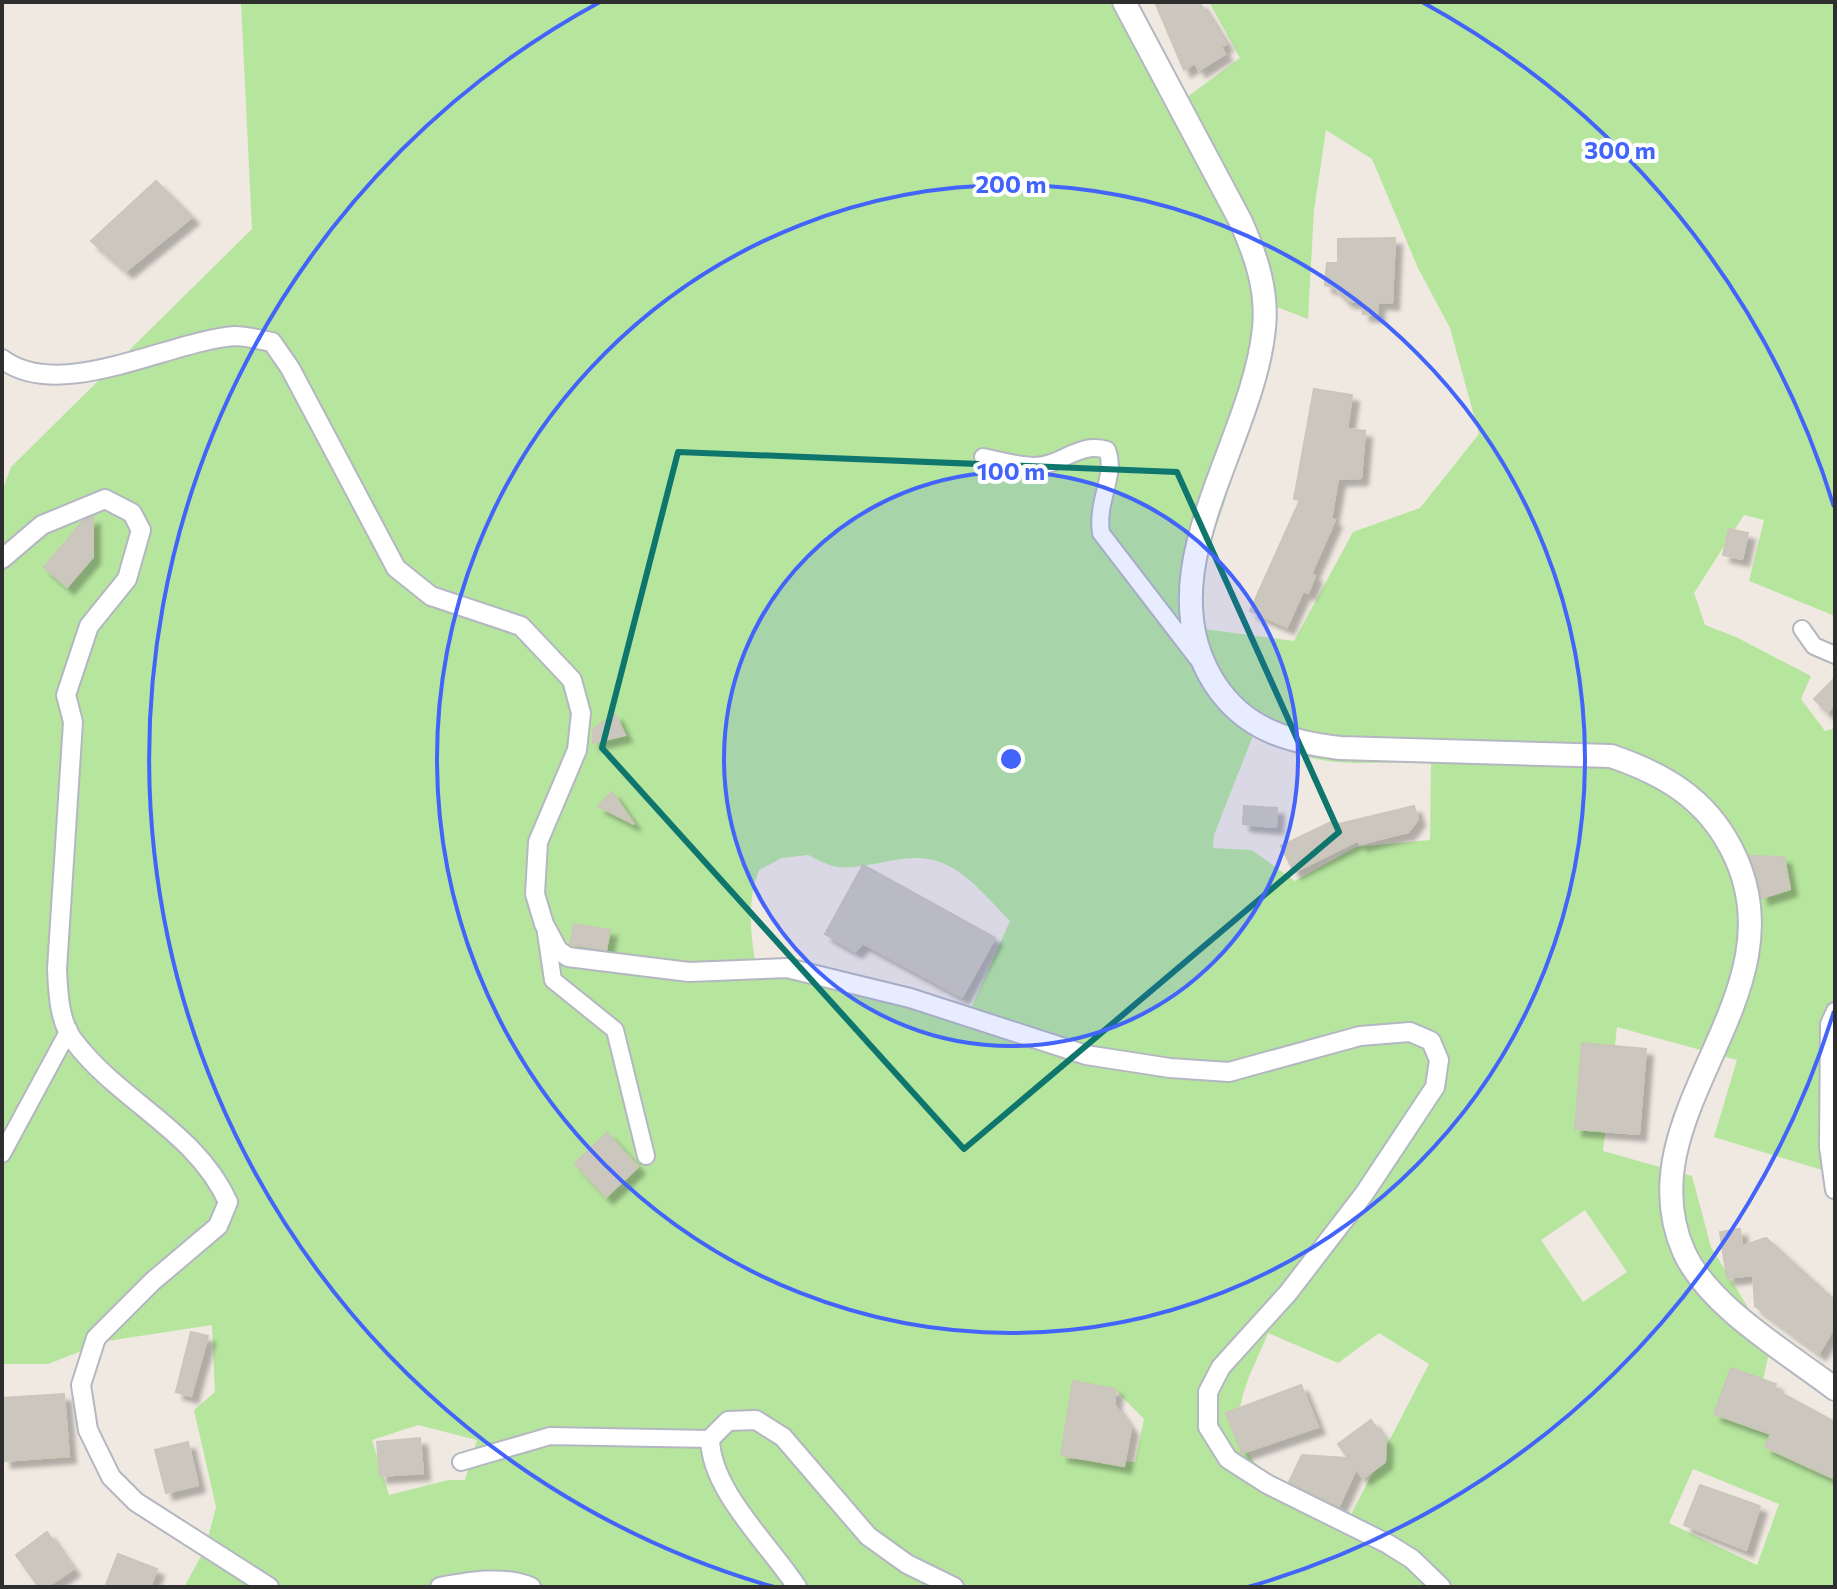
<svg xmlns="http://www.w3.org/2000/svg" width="1837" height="1589" font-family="Commissioner,sans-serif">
<defs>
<filter id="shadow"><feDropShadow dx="7" dy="7" stdDeviation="2" flood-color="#0004"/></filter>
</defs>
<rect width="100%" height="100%" fill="#efe9e1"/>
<!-- green -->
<path fill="#b6e59e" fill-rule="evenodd" d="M241,2h886l60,95 53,-39 -31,-56h626v614l-86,-35 15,-61 -20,-5 -50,78 11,32 31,12 75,39 -10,23 24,32 10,-3v446l-121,-37 23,-77 -120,-33 -14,124 89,25 19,71 60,98 -18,77 82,50v115h-1651l21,-38 11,-42 -22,-97 21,-18 -3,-67 -105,16 -59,23h-46v-873l9,-24 241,-238zM1326,130l46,29 46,109 32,60 29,106 -59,74 -67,24 -59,109 -97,-13 7,-66 22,-64 46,-193 36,14 6,-109zM1254,733c61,40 109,28 177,29l-1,78 -74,7 -61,34 -43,-31 -39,-2 1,-13zM808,855c9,4 20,11 30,12 39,3 73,-21 111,-1 24,13 43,37 61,55l-41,92 -213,-44c-5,-36 -10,-65 3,-99l23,-12zM1585,1210l42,62 -44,30 -42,-62zM1268,1333l70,30 41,-30 50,31 -84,162c-44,-28 -120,-58 -104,-123 5,-24 18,-47 27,-70zM1073,1387l41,2 30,30 -9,43 -67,-3zM418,1425l59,15 -12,40h-17l-59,15 -17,-55zM1693,1469l86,35 -22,61 -88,-42z"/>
<!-- building -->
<g fill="#cbc7bf" stroke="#cbc5ba" stroke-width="2" filter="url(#shadow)">
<polygon points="1155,2 1199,2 1226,44 1221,47 1225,54 1199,70 1195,63 1184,70"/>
<polygon points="156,181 192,217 126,271 91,241"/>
<polygon points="1395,238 1392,303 1378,302 1377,315 1363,314 1362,303 1346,300 1335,288 1325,285 1327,263 1338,263 1338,239"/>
<polygon points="1314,389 1352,395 1347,429 1365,431 1361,478 1338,479 1331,519 1335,520 1311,574 1315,576 1308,593 1303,591 1287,627 1250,611 1300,500 1294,499"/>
<polygon points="93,517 93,557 67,587 44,567 83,521"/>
<polygon points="1729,529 1748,533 1742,559 1723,555"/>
<polygon points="1835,678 1835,704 1827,712 1814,699"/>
<polygon points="615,714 625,735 593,743 593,729"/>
<polygon points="612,792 634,824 598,806"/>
<polygon points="1244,806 1277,808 1276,827 1243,824"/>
<polygon points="1414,806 1418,819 1408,832 1360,844 1359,840 1294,872 1281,846 1333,821 1335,825"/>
<polygon points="1750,856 1784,857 1790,889 1762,898"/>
<polygon points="863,865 995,938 962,997 863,943 855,951 825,934"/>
<polygon points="574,924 610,930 606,950 570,944"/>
<polygon points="1582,1043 1646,1049 1639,1134 1575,1129"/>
<polygon points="607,1133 638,1167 606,1197 575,1163"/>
<polygon points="1740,1229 1742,1246 1766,1238 1832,1298 1835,1326 1819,1353 1755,1306 1753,1275 1727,1278 1720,1232"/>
<polygon points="191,1332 208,1336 191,1396 176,1392"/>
<polygon points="1731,1368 1776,1384 1774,1389 1835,1422 1835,1479 1765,1447 1771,1434 1714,1414"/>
<polygon points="1073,1381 1116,1389 1114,1404 1131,1428 1124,1466 1061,1455"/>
<polygon points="1301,1385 1318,1427 1242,1453 1226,1413"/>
<polygon points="64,1394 69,1456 4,1461 2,1398"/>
<polygon points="1371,1420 1386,1441 1385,1462 1363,1478 1356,1469 1339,1506 1289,1482 1302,1455 1348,1458 1338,1444"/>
<polygon points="420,1438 423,1473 380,1476 377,1442"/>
<polygon points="188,1442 198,1485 166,1493 155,1450"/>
<polygon points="1700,1485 1760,1506 1746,1550 1684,1525"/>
<polygon points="47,1532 73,1569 47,1587 39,1587 16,1555"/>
<polygon points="118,1554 157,1569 150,1587 105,1587"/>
</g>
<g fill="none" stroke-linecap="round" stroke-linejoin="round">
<defs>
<g id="minor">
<path d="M983,457c16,3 35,9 51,9 28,0 44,-25 73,-16 10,25 -11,50 -6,83l96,125"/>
<polyline points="1802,629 1814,646 1835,655"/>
<polyline points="546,933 553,980 615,1030 646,1156"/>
<polyline points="2,1154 69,1030"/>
<polyline points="1834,1190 1828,1147 1829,1024 1835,1011"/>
<polyline points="461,1462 550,1436 710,1439"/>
</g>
<g id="tertiary">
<path d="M2,359c58,44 166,-18 233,-23 12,0 25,4 37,6l18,26 106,200 35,28 90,30 51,54 9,33 -4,37 -39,92 -3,52 9,30 14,26 10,7 121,15 98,-4 123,30 176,57 84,13 59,4 131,-36 50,-4 21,9 8,19 -4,27 -71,107 -76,99 -67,74 -13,25v35l20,32 39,25 121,60 24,15 29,28"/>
<path d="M2,559l40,-34 63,-26 27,14 9,17 -14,49 -38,47 -23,69 7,27 -16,247c1,23 2,53 17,72 45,60 122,90 154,161l-10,24 -65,55 -57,57 -15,47 7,45 23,47 25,25 133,85"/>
<path d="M440,1587c27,-5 64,-12 91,0"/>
<path d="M797,1587c-28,-43 -86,-96 -87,-148l18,-18 28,-1 27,17 85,99 39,28 47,23"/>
</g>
<path id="secondary" d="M1124,2l117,220c15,34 27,69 23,106 -11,116 -121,245 -49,356 30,46 74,58 125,64l271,8c53,18 94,42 120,92 77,146 -109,264 -47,404 25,55 104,101 151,137"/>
</defs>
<!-- minor casing -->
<use href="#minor" stroke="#b4b7c1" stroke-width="20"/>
<!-- tertiary casing -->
<use href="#tertiary" stroke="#b4b7c1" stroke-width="22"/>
<!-- secondary casing -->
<use href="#secondary" stroke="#b4b7c1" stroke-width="26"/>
<!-- minor -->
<use href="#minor" stroke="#fff" stroke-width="16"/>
<!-- tertiary -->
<use href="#tertiary" stroke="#fff" stroke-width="18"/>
<!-- secondary -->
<use href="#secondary" stroke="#fff" stroke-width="22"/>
</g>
<!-- marked area -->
<path fill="none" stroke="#0f766e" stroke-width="6" stroke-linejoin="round" d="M678,452l499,20 162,360 -375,317 -362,-401z"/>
<!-- distance rings -->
<circle cx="1011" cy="759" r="287" fill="#4264fb" fill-opacity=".12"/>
<g fill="none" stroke="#4264fb" stroke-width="4">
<circle cx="1011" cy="759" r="287"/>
<circle cx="1011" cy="759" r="574"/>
<path d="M1834 1011A861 861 0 0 1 1248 1587M774 1587A861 861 0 0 1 600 2M1422 2A861 861 0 0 1 1834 507"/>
</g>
<circle cx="1011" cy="759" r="12" fill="#4264fb" stroke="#fff" stroke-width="4"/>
<g font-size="24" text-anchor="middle" font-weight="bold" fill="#4264fb" stroke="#fff" stroke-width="8" stroke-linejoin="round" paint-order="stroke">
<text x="1620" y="159">300 m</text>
<text x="1011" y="193">200 m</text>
<text x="1011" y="480">100 m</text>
</g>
<!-- border -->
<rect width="1837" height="1589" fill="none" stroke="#2e2e2e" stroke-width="8"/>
</svg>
